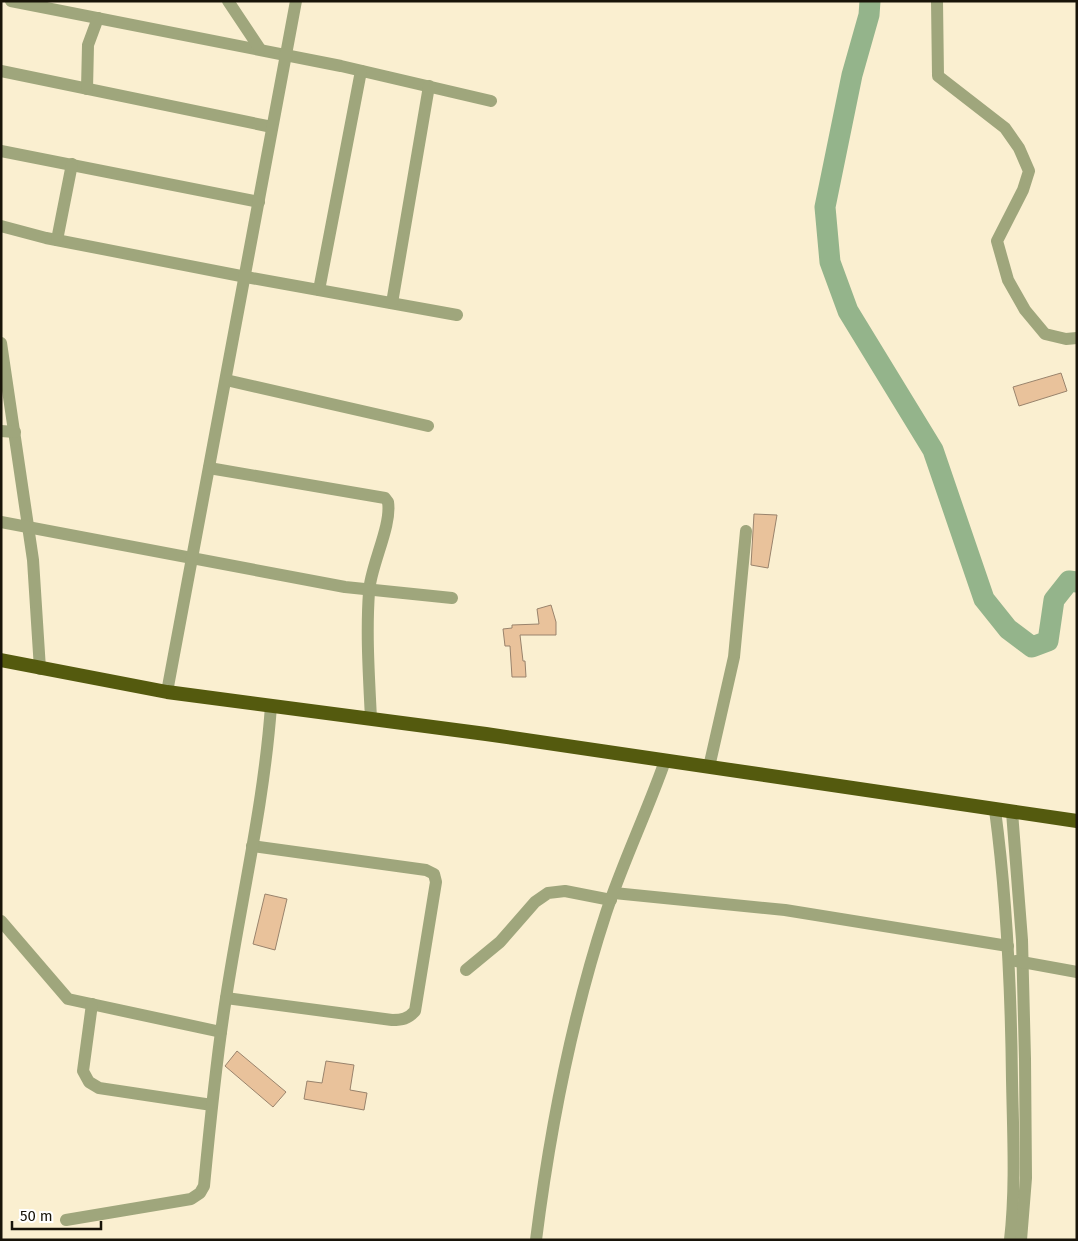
<svg xmlns="http://www.w3.org/2000/svg" width="1078" height="1241" font-family="'Fira Sans',sans-serif">
<rect width="100%" height="100%" fill="#faefd0"/>
<g fill="none" stroke-linecap="round" stroke-linejoin="round">
<!-- river -->
<polyline stroke="#94b48b" stroke-width="21" points="870,1 869,15 852,75 825,207 830,262 848,311 933,450 984,599 1008,629 1032,647 1048,641 1054,600 1069,581 1077,582"/>
</g>
<!-- building -->
<g fill="#e9c29b" stroke="#99836c">
<polygon points="1061,373 1067,391 1019,406 1013,387"/>
<polygon points="754,514 777,515 768,568 751,565"/>
<polygon points="551,605 556,622 556,635 520,635 523,661 525,661 526,677 512,677 510,646 505,646 503,629 512,628 512,625 539,624 537,609"/>
<polygon points="265,894 287,899 275,950 253,944"/>
<polygon points="237,1051 286,1092 273,1107 225,1066"/>
<polygon points="326,1061 354,1065 350,1090 367,1093 364,1110 304,1099 307,1081 322,1083"/>
</g>
<g fill="none" stroke-linecap="round" stroke-linejoin="round">
<!-- minor -->
<g stroke="#9fa67c" stroke-width="12">
<polyline points="11,1 341,66 491,101"/>
<polyline points="228,1 260,49"/>
<polyline points="937,1 938,76 1005,128 1019,148 1029,171 1023,190 997,241 1008,280 1025,310 1045,334 1066,339 1077,338"/>
<polyline points="1,71 272,127"/>
<polyline points="87,89 88,45 98,18"/>
<polyline points="1,151 259,202"/>
<polyline points="1,226 46,238 246,277 457,315"/>
<polyline points="57,240 72,164"/>
<polyline points="319,290 361,71"/>
<polyline points="392,303 429,86"/>
<polyline points="1,343 33,560 40,669"/>
<polyline points="226,380 428,426"/>
<polyline points="1,431 15,432"/>
<path d="M209,468l176,30 3,4c4,24 -18,65 -19,90 -3,42 0,85 2,127"/>
<polyline points="1,522 345,587 452,598"/>
<polyline points="167,692 296,1"/>
<polyline points="709,767 734,657 746,531"/>
<path d="M995,810c12,89 16,179 17,270 1,53 4,107 -2,160"/>
<polyline points="1012,812 1022,940 1025,1059 1026,1178 1021,1240"/>
<polyline points="614,893 785,910 1008,946"/>
<polyline points="1,921 68,999 221,1032"/>
<polyline points="1016,961 1077,972"/>
<polyline points="466,970 500,942 535,902 548,893 565,891 611,900"/>
<path d="M226,998l166,22c10,0 16,-1 23,-9l21,-129 -2,-8 -8,-4 -174,-24"/>
<polyline points="92,1004 83,1071 89,1082 99,1088 212,1105"/>
<path d="M66,1220l125,-21 9,-6 4,-7c6,-63 12,-126 22,-188 15,-98 38,-194 45,-292"/>
<path d="M536,1240c14,-111 35,-220 70,-327 17,-51 41,-101 59,-152"/>
</g>
<!-- trunk -->
<polyline stroke="#545a0e" stroke-width="14" points="1,660 167,692 486,734 1077,821"/>
</g>
<!-- border -->
<rect width="1078" height="1241" fill="none" stroke="#181409" stroke-width="5"/>
<!-- scale -->
<path d="M12 1221v8h89v-8" fill="none" stroke="#181409" stroke-width="2.5"/>
<text x="20" y="1221" font-size="15" fill="#181409" stroke="#ffffff" stroke-width="4" paint-order="stroke">50 m</text>
</svg>
